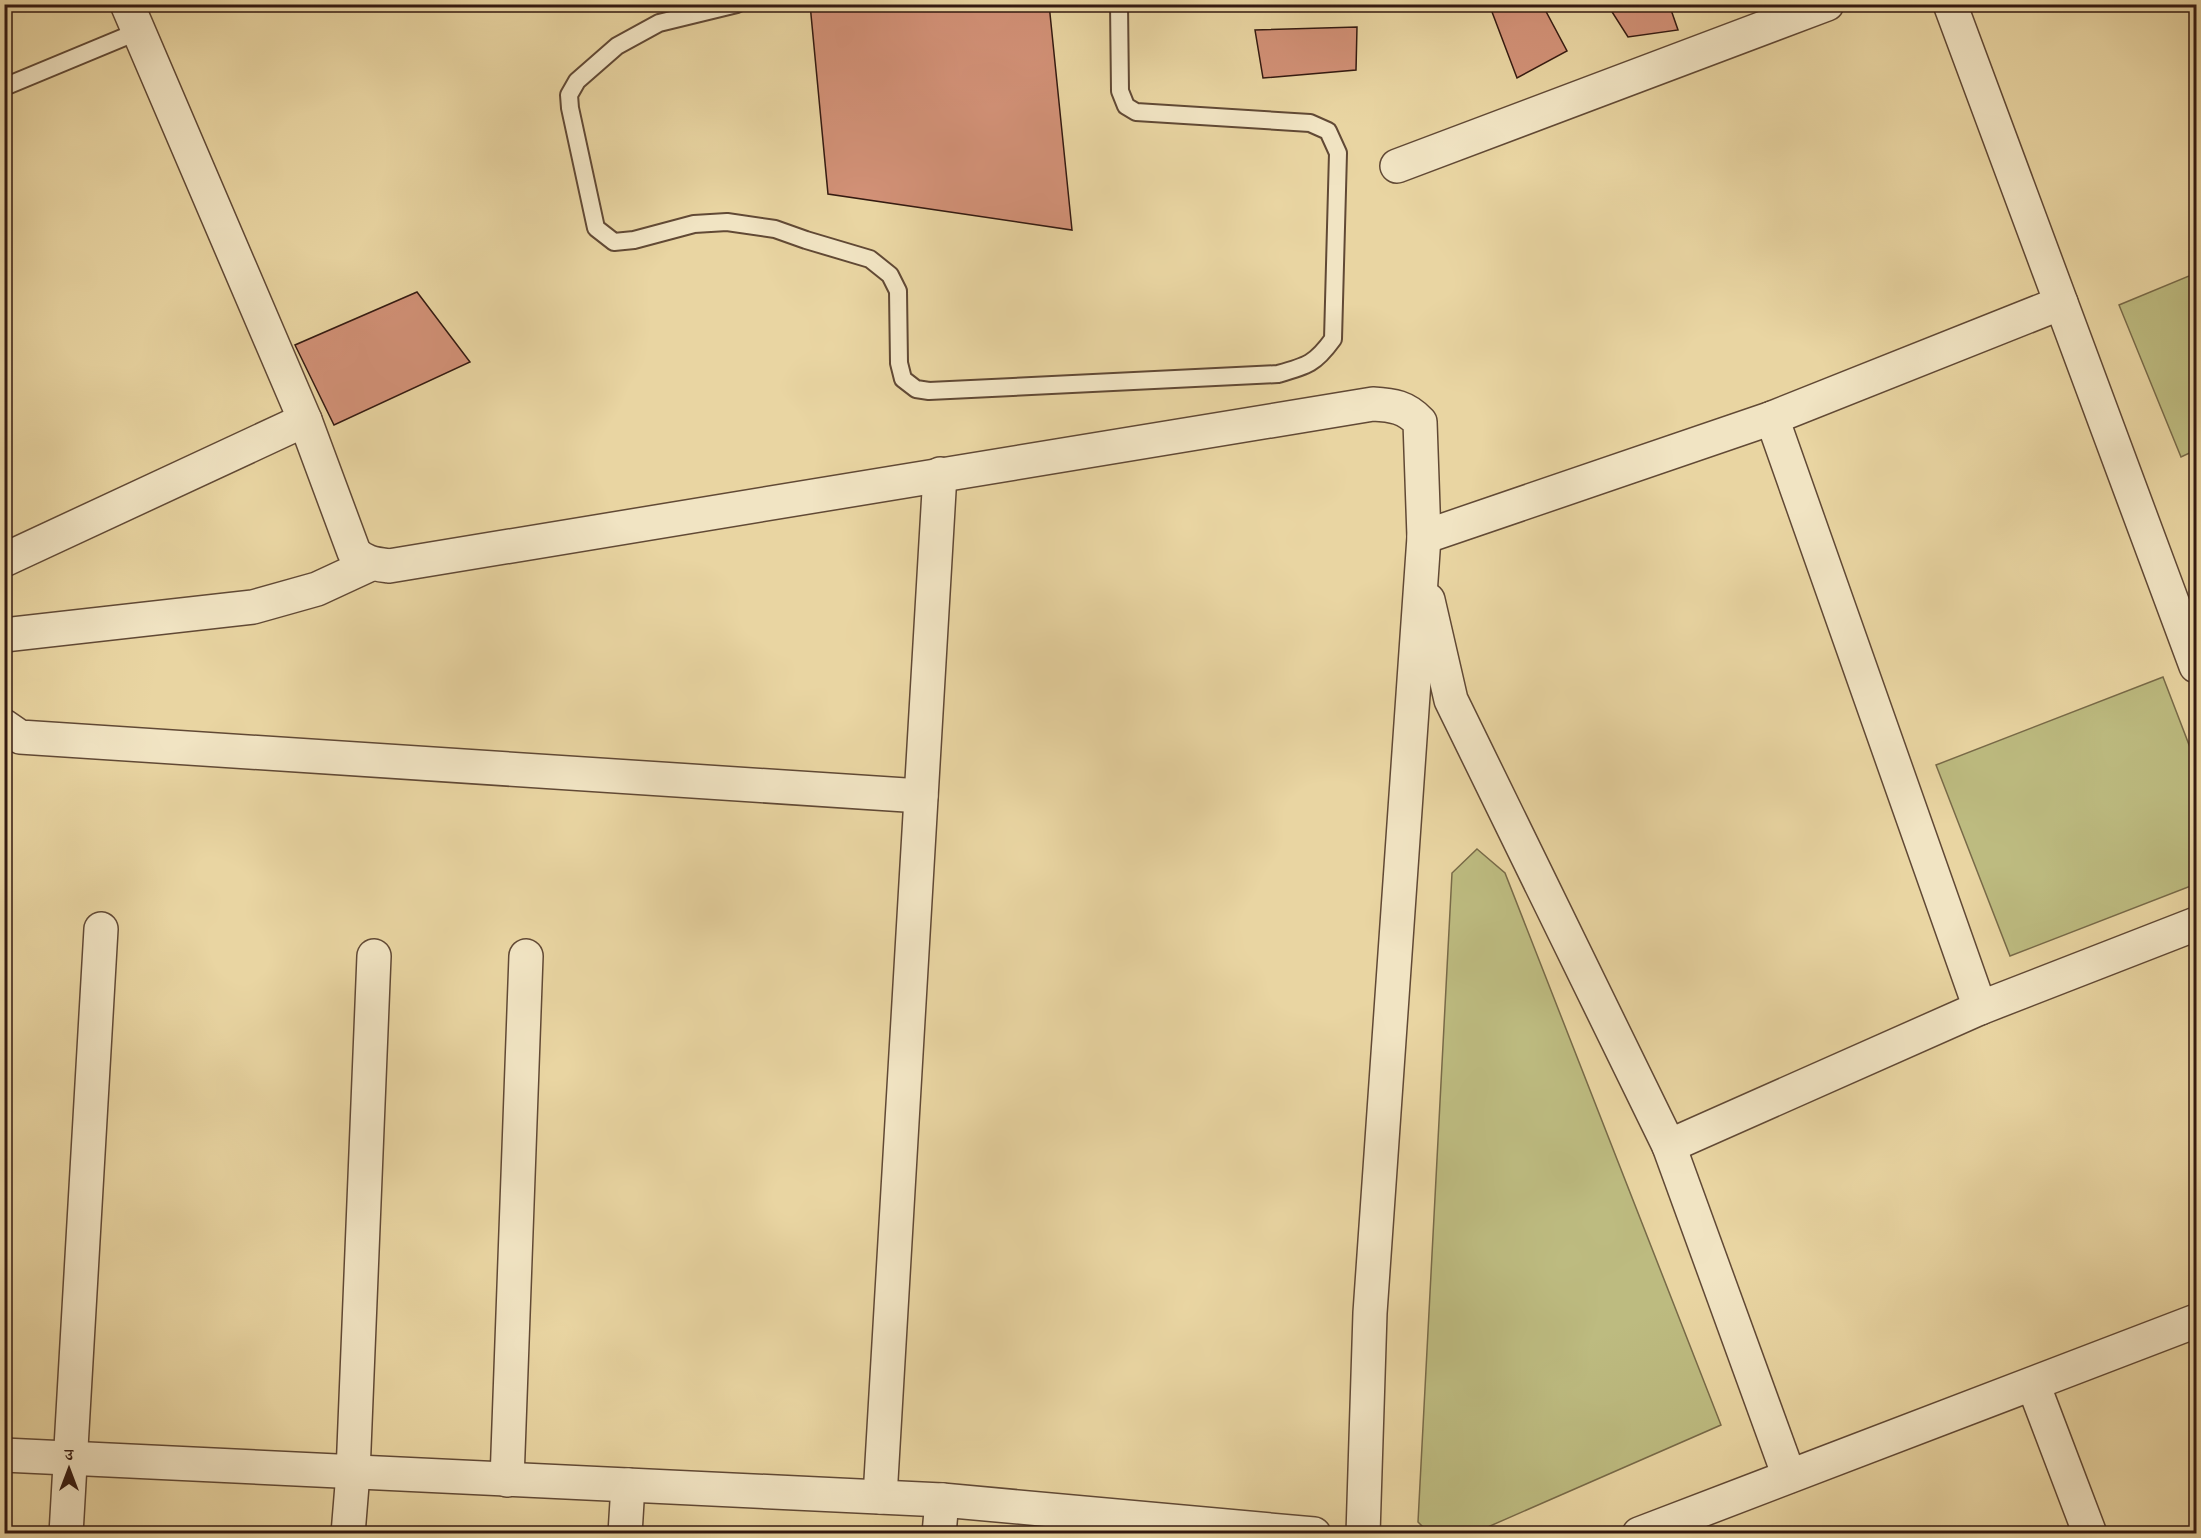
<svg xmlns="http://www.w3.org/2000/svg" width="2201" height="1538" font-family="'Libre Bodoni','Noto Serif Devanagari',serif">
<rect width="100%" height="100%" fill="#e9d5a2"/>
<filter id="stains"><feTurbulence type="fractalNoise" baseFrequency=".00333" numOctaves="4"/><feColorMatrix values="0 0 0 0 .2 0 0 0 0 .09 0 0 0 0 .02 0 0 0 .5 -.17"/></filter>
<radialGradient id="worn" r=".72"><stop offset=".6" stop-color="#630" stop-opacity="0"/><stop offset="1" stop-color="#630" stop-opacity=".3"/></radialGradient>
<!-- green -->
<g fill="#bdbb80" stroke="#786a48" stroke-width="1.5">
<polygon points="2196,273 2196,450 2181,457 2119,305"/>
<polygon points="2163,677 2196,763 2196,884 2010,956 1936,765"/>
<polygon points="1477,849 1505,873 1721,1425 1474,1533 1429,1533 1418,1522 1452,873"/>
</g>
<!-- building -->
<g fill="#d29177" stroke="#341a11" stroke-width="1.5">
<polygon points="810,4 1049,4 1072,230 828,194"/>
<polygon points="1489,4 1542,4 1567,51 1517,78"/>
<polygon points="1607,4 1669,4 1678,30 1628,37"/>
<polygon points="1357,27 1356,70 1263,78 1255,30"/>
<polygon points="417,292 470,362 334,425 295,345"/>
</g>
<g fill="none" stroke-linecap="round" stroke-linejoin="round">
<defs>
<g id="lane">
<path d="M737,4l-78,19 -42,23 -40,35 -8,14 1,13 26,120 18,14 20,-2 60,-16 33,-2 48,7 31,11 64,19 20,16 8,16 1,72 4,16 13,10 13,2 349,-17c29,-8 37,-10 55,-35l5,-186 -10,-22 -18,-8 -174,-11 -10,-6 -6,-15 -1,-87"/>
<polyline points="4,87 139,31"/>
</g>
<g id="street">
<path d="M127,4l178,416 49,132c10,11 21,12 35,14l984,-162c20,1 33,3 47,18l4,115 -54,776 -7,221"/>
<polyline points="1950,4 2196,666"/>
<polyline points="1397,166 1827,4"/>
<polyline points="1424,537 1772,418 2061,303"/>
<polyline points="4,560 305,420"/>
<polyline points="1428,600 1451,700 1669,1146 1980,1008 1772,418"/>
<polyline points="4,635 253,607 317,589 371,564"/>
<polyline points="4,726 20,737 921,796"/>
<polyline points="1980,1008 2196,924"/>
<polyline points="1669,1146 1789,1476"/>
<polyline points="2033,1384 2090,1534"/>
<polyline points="4,1455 942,1500 1314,1534"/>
<polyline points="507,1480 526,956"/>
<polyline points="880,1497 940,474"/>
<polyline points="66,1534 101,929"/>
<polyline points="348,1534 353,1473 374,956"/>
<polyline points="625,1534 628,1485"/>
<polyline points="939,1534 942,1500"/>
<polyline points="1639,1534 2196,1321"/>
</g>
</defs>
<!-- lane casing -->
<use href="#lane" stroke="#614935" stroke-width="20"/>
<!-- street casing -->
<use href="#street" stroke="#614935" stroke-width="36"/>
<!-- lane -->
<use href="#lane" stroke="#f1e4c3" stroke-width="16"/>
<!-- street -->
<use href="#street" stroke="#f1e4c3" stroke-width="33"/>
</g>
<!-- margin -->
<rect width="2201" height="1538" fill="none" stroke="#e9d5a2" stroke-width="24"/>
<rect x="6" y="6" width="2189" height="1526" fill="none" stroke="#341a11" stroke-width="3"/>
<rect x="12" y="12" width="2177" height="1514" fill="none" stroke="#341a11" stroke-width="1.5"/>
<!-- north arrow -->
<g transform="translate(69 1469)" stroke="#f1e4c3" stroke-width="4.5" paint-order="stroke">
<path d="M0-4.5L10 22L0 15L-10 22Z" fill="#341a11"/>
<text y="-9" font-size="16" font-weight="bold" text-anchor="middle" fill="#341a11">उ</text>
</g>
<rect width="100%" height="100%" filter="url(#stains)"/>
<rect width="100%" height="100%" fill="url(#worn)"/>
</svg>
